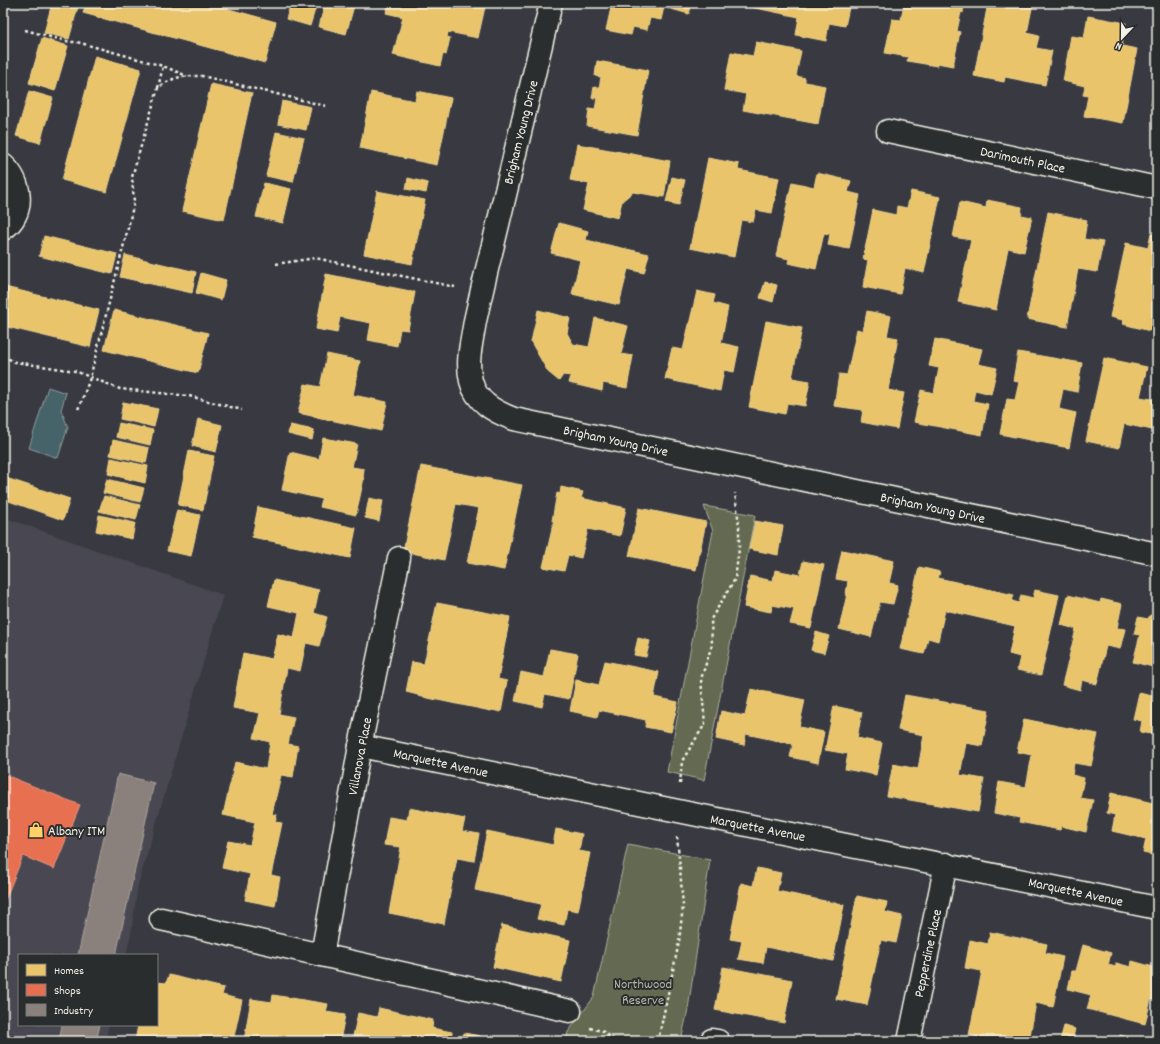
<svg xmlns="http://www.w3.org/2000/svg" width="1160" height="1044" font-family="Dekko,sans-serif">
<rect width="100%" height="100%" fill="#393a41"/>
<filter id="ink" filterUnits="userSpaceOnUse"><feTurbulence type="fractalNoise" baseFrequency=".025" numOctaves="2"/><feDisplacementMap in="SourceGraphic" scale="8" xChannelSelector="R" yChannelSelector="G"/><feConvolveMatrix kernelMatrix="1 2 1 2 8 2 1 2 1" color-interpolation-filters="sRGB"/></filter>
<g filter="url(#ink)">
<!-- built -->
<polygon fill="#484751" points="3,517 223,595 138,885 131,933 126,955 19,955 19,1025 109,1025 105,1041 3,1041"/>
<!-- green -->
<g fill="#646b51" stroke="#acae9c">
<polygon points="704,506 755,515 704,780 667,772 713,531"/>
<polygon points="628,844 710,860 688,1009 681,1041 566,1041 568,1032 594,997"/>
</g>
<!-- water -->
<polygon fill="#47636b" stroke="#8c9c9d" points="48,387 66,393 61,410 68,427 58,458 29,448"/>
<!-- homes -->
<g fill="#e9c46a" stroke="#ecd290">
<polygon points="52,3 79,3 69,39 44,33"/>
<polygon points="86,3 207,3 276,22 265,63 83,13"/>
<polygon points="291,3 317,3 310,26 286,19"/>
<polygon points="325,3 341,3 354,6 346,34 319,27"/>
<polygon points="389,3 429,3 455,9 456,3 469,3 485,7 478,38 448,32 447,37 450,38 446,55 443,54 440,66 393,55 403,17 386,13"/>
<polygon points="612,3 692,3 689,14 664,7 661,20 650,18 647,30 633,27 631,35 606,30"/>
<polygon points="741,3 850,3 845,26 829,23 826,41 796,35 799,17 741,5"/>
<polygon points="904,3 964,3 963,13 961,12 957,31 960,32 953,66 937,63 937,66 907,61 908,57 885,53 892,19 901,20"/>
<polygon points="988,3 1033,3 1027,33 1039,36 1036,48 1052,51 1045,85 1005,77 1004,82 974,76"/>
<polygon points="1088,16 1126,23 1122,46 1137,49 1123,123 1084,116 1088,96 1083,95 1085,86 1063,81 1071,36 1084,38"/>
<polygon points="42,38 68,46 55,91 29,83"/>
<polygon points="756,42 801,51 796,76 805,78 805,82 825,86 818,124 743,110 746,94 724,90 731,52 753,56"/>
<polygon points="95,56 141,69 107,192 62,180"/>
<polygon points="597,61 648,70 637,135 587,126 589,109 595,110 597,98 592,98 594,87 599,88 601,77 595,76"/>
<polygon points="1157,73 1157,106 1151,105"/>
<polygon points="211,84 252,93 224,220 182,211"/>
<polygon points="29,91 53,98 40,143 16,136"/>
<polygon points="417,91 451,98 437,165 403,158 403,157 360,148 371,92 415,101"/>
<polygon points="282,101 311,107 306,130 278,124"/>
<polygon points="276,132 304,138 293,182 266,176"/>
<polygon points="577,144 670,161 664,197 633,192 622,201 618,218 583,210 589,184 570,180"/>
<polygon points="708,158 739,164 738,170 779,178 772,213 756,210 753,222 741,220 734,257 690,248"/>
<polygon points="817,173 851,181 848,192 860,195 849,249 828,245 830,234 824,233 816,269 788,263 789,259 776,256 792,182 814,187"/>
<polygon points="672,177 685,180 679,205 666,202"/>
<polygon points="408,178 428,183 426,193 406,189"/>
<polygon points="264,183 291,189 283,223 256,217"/>
<polygon points="377,191 425,200 412,264 364,254"/>
<polygon points="911,191 940,197 924,273 905,268 900,294 863,287 868,260 863,259 873,210 896,215 897,206 907,208"/>
<polygon points="987,200 1022,207 1021,215 1032,217 1024,252 1008,248 996,310 958,302 971,240 953,237 960,202 986,208"/>
<polygon points="1048,212 1087,220 1084,239 1103,242 1097,272 1078,269 1067,327 1027,319"/>
<polygon points="559,223 588,231 586,240 649,254 644,273 628,269 619,305 572,294 580,260 551,253"/>
<polygon points="1151,234 1157,236 1157,300 1150,331 1123,324 1123,320 1110,317 1126,243 1148,248"/>
<polygon points="44,236 117,254 112,274 39,256"/>
<polygon points="125,255 196,272 192,293 120,277"/>
<polygon points="201,273 226,280 221,300 196,293"/>
<polygon points="326,274 415,292 408,330 400,329 397,346 368,340 371,323 340,317 337,333 316,329"/>
<polygon points="765,282 777,285 773,302 760,298"/>
<polygon points="5,287 99,310 90,347 3,326 3,294"/>
<polygon points="697,291 715,295 713,303 728,307 721,343 739,347 734,372 724,370 720,391 665,379 672,348 683,350"/>
<polygon points="114,310 208,333 198,373 104,350"/>
<polygon points="538,310 570,318 567,333 573,344 589,347 595,318 628,326 621,354 633,356 627,388 603,383 602,391 569,383 571,376 563,375 559,381 548,372 531,342"/>
<polygon points="867,311 891,316 887,336 898,338 888,390 904,393 897,429 861,422 863,410 834,406 839,374 847,375 857,329 863,331"/>
<polygon points="766,321 802,328 792,378 810,381 805,406 787,403 785,414 749,407"/>
<polygon points="935,339 982,349 978,364 997,368 991,394 975,390 973,401 988,404 982,435 914,422 921,390 934,393 939,368 929,366"/>
<polygon points="1018,352 1082,363 1077,392 1063,389 1059,409 1076,413 1069,448 1000,434 1007,399 1015,400 1019,382 1013,381"/>
<polygon points="327,354 360,361 353,395 387,402 381,431 298,413 305,384 320,387"/>
<polygon points="1104,358 1147,367 1140,397 1157,400 1157,431 1124,424 1119,448 1086,441"/>
<polygon points="123,402 158,409 154,427 120,419"/>
<polygon points="198,419 222,425 216,452 192,446"/>
<polygon points="119,423 153,430 150,445 116,437"/>
<polygon points="290,425 314,430 312,440 288,434"/>
<polygon points="323,438 357,444 352,467 364,469 363,478 364,478 356,515 320,507 322,499 282,490 290,452 319,459"/>
<polygon points="113,440 149,448 146,463 110,455"/>
<polygon points="189,451 214,456 203,510 178,505"/>
<polygon points="111,458 148,466 145,483 108,474"/>
<polygon points="421,466 522,485 504,570 467,563 479,508 456,504 444,560 403,551"/>
<polygon points="3,477 70,499 63,520 3,499"/>
<polygon points="107,479 144,488 140,502 103,493"/>
<polygon points="561,487 583,492 581,498 626,508 620,536 588,529 581,558 568,555 564,571 543,567 554,521 552,521 557,493 560,494"/>
<polygon points="104,496 140,505 136,520 99,511"/>
<polygon points="369,498 383,501 379,521 365,518"/>
<polygon points="258,507 356,528 350,558 252,537"/>
<polygon points="639,508 706,522 696,570 629,556"/>
<polygon points="177,510 200,515 191,556 167,551"/>
<polygon points="99,515 135,523 132,539 96,531"/>
<polygon points="755,521 783,526 778,555 749,549"/>
<polygon points="842,550 894,561 889,583 898,585 893,604 880,602 871,637 839,629 847,594 846,594 848,581 836,579"/>
<polygon points="803,561 824,565 811,628 790,624 794,609 772,605 771,612 744,607 750,576 773,581 775,570 800,575"/>
<polygon points="919,567 940,572 938,578 1014,595 1012,601 1019,603 1021,595 1033,598 1035,590 1059,595 1041,675 1017,670 1020,657 1009,654 1015,626 945,610 938,641 928,638 924,654 900,649"/>
<polygon points="274,580 319,590 314,613 327,617 319,646 306,643 300,671 287,668 279,714 294,717 288,744 298,746 293,777 281,775 272,814 277,815 275,822 282,823 271,875 280,877 275,906 245,900 250,874 222,868 228,841 250,845 255,822 223,815 235,762 266,769 270,742 254,738 260,713 233,708 243,653 272,659 278,634 294,638 299,613 268,606"/>
<polygon points="1068,595 1100,603 1101,599 1122,604 1117,628 1125,629 1120,649 1106,646 1097,684 1082,680 1080,690 1062,685 1076,629 1061,625"/>
<polygon points="437,603 510,617 498,679 507,681 501,712 492,710 491,711 418,696 418,695 406,692 412,662 424,664"/>
<polygon points="1150,615 1157,616 1157,668 1133,662 1140,635 1134,634 1138,617 1148,619"/>
<polygon points="816,632 829,636 824,653 811,650"/>
<polygon points="638,638 650,641 646,657 634,655"/>
<polygon points="550,649 578,654 569,699 545,694 542,707 515,701 521,672 544,677"/>
<polygon points="605,661 659,672 654,697 678,702 671,732 645,727 646,720 599,710 597,717 570,711 576,680 599,685"/>
<polygon points="751,689 805,700 799,727 824,732 818,763 790,757 793,744 746,734 744,745 716,739 721,711 745,716"/>
<polygon points="1139,693 1157,697 1157,735 1140,732 1142,721 1133,719"/>
<polygon points="905,695 989,710 982,746 966,743 960,775 984,779 978,812 887,796 893,764 918,769 924,735 898,730"/>
<polygon points="834,706 862,712 857,738 882,743 876,775 845,769 848,754 825,750"/>
<polygon points="1024,719 1098,734 1091,766 1074,763 1072,775 1084,778 1080,798 1093,800 1086,832 1061,826 1060,830 1019,822 1020,818 994,813 999,782 1026,787 1032,755 1017,752"/>
<polygon points="1111,793 1157,804 1157,856 1143,853 1146,839 1112,831 1115,815 1107,813"/>
<polygon points="409,808 465,819 462,831 479,834 474,861 457,858 444,924 389,913 401,847 384,845 389,817 407,820"/>
<polygon points="556,829 582,834 579,851 590,853 578,911 567,909 564,925 537,919 541,904 475,890 487,831 553,845"/>
<polygon points="757,868 781,873 777,891 844,905 833,961 766,947 763,963 738,959 742,941 730,939 741,883 753,886"/>
<polygon points="857,896 887,902 885,912 902,916 896,943 881,940 867,1005 836,999"/>
<polygon points="502,925 570,940 561,982 493,967"/>
<polygon points="990,932 1047,944 1045,953 1063,957 1053,1007 1036,1003 1029,1041 999,1041 969,1035 982,971 965,968 970,940 988,944"/>
<polygon points="1083,945 1111,953 1108,965 1116,967 1116,963 1131,967 1132,961 1157,968 1157,1001 1151,999 1145,1024 1087,1009 1091,995 1068,989 1072,971 1076,971"/>
<polygon points="723,967 792,980 784,1023 715,1010"/>
<polygon points="169,975 224,988 222,995 242,1000 233,1041 135,1041 138,1025 157,1025 157,982 166,983"/>
<polygon points="273,995 328,1004 326,1012 345,1015 340,1041 244,1041 251,999 272,1002"/>
<polygon points="379,1008 433,1020 432,1028 452,1032 451,1041 352,1041 358,1013 377,1017"/>
<polygon points="1064,1026 1075,1029 1073,1037 1088,1041 1060,1041"/>
<polygon points="464,1033 480,1036 479,1041 462,1041"/>
<polygon points="1120,1035 1142,1041 1118,1041"/>
</g>
<!-- shops -->
<polygon fill="#e76f51" stroke="#eb967e" points="3,774 80,805 54,869 23,856 3,905"/>
<!-- industry -->
<g fill="#8a817c" stroke="#aaa39c">
<polygon points="118,774 154,783 116,955 78,955"/>
<polygon points="62,1025 100,1025 96,1041 59,1041"/>
</g>
<g fill="none" stroke-linecap="round" stroke-linejoin="round">
<defs>
<g id="minor">
<path d="M551,3c-19,79 -38,159 -57,238 -7,27 -13,53 -19,80 -3,20 -9,40 -4,60 5,21 24,31 43,38l643,135"/>
<polyline points="888,131 1157,188"/>
<path d="M3,165c19,16 23,49 0,64"/>
<polyline points="360,746 678,811 1157,908"/>
<polyline points="161,919 570,1011"/>
<polyline points="322,955 360,746 399,558"/>
<polyline points="712,1040 718,1041"/>
<polyline points="909,1041 946,864"/>
</g>
</defs>
<!-- minor casing -->
<use href="#minor" stroke="#f4f1e8" stroke-width="25"/>
<!-- path -->
<g stroke="#f4f1e8" stroke-width="2.5" stroke-dasharray="3 3" stroke-linecap="butt">
<polyline points="25,30 70,42 77,42 163,66"/>
<polyline points="158,88 163,66 187,76"/>
<polyline points="276,264 315,258 455,287"/>
<polyline points="3,356 15,362 75,371 120,389 189,396 242,410"/>
<path d="M78,409l3,-6 9,-25 38,-150 6,-26 -2,-25 26,-89c16,-12 24,-12 44,-12l124,30"/>
<polyline points="680,784 682,761 705,724 701,679 712,645 711,619 735,579 739,549 739,525 735,493"/>
<polyline points="590,1028 602,1031 616,1041"/>
<polyline points="658,1041 679,942 683,906 680,868 677,837"/>
</g>
<!-- minor -->
<use href="#minor" stroke="#2a2d2e" stroke-width="22"/>
</g>
</g>
<!-- icons -->
<defs>
<symbol id="shop-bare" viewBox="-9 -9 18 18"><path d="M-5-2.5h2.3a2.7 3.5 0 0 1 5.4 0H5L5.5 6h-11ZM-1.5-2.5h3a1.5 2.3 0 0 0-3 0Z" fill="#ffd166" stroke="#2a2d2e" stroke-width="2.5" paint-order="stroke"/></symbol>
</defs>
<g fill-rule="evenodd">
<use href="#shop-bare" x="25" y="819" width="22" height="22"/>
</g>
<g text-anchor="middle" stroke-width="4" stroke-linejoin="round" paint-order="stroke">
<!-- street labels -->
<g font-size="14" fill="#f4f1e8" stroke="#2a2d2e">
<text transform="translate(520 132) rotate(-76)" y="5">Brigham Young Drive</text>
<text transform="translate(1023 159) rotate(12)" y="5">Darimouth Place</text>
<text transform="translate(616 440) rotate(12)" y="5">Brigham Young Drive</text>
<text transform="translate(933 507) rotate(12)" y="5">Brigham Young Drive</text>
<text transform="translate(359 756) rotate(-79)" y="5">Villanova Place</text>
<text transform="translate(441 762) rotate(12)" y="5">Marquette Avenue</text>
<text transform="translate(758 827) rotate(11)" y="5">Marquette Avenue</text>
<text transform="translate(1076 891) rotate(12)" y="5">Marquette Avenue</text>
<text transform="translate(927 953) rotate(-78)" y="5">Pepperdine Place</text>
</g>
<!-- poi labels -->
<g font-size="14" fill="#f4f1e8" stroke="#2a2d2e" text-anchor="start">
<text x="48" y="835">Albany ITM</text>
</g>
<!-- park labels -->
<g font-size="14" fill="#b3b5a4" stroke="#2a2d2e">
<text x="643" y="988">Northwood<tspan x="643" dy="16">Reserve</tspan></text>
</g>
</g>
<!-- margin -->
<rect width="1160" height="1044" fill="none" stroke="#2a2d2e" stroke-width="16"/>
<rect x="8" y="8" width="1144" height="1028" fill="none" stroke="#f4f1e8" stroke-width="1.5" filter="url(#ink)"/>
<!-- legend -->
<rect x="18" y="954" width="140" height="72" fill="#2a2d2e" stroke="#7b7b78"/>
<rect x="26" y="964" width="20" height="12" fill="#e9c46a" stroke="#7b7b78"/>
<text x="54" y="974" font-size="12" fill="#f4f1e8">Homes</text>
<rect x="26" y="984" width="20" height="12" fill="#e76f51" stroke="#7b7b78"/>
<text x="54" y="994" font-size="12" fill="#f4f1e8">Shops</text>
<rect x="26" y="1004" width="20" height="12" fill="#8a817c" stroke="#7b7b78"/>
<text x="54" y="1014" font-size="12" fill="#f4f1e8">Industry</text>
<!-- north arrow -->
<g transform="translate(1122 38) rotate(202)" stroke="#2a2d2e" stroke-width="3" paint-order="stroke">
<path d="M0-3L7 15L0 10L-7 15Z" fill="#f4f1e8"/>
<text y="-6" font-size="11" font-weight="bold" text-anchor="middle" fill="#f4f1e8">N</text>
</g>
</svg>
